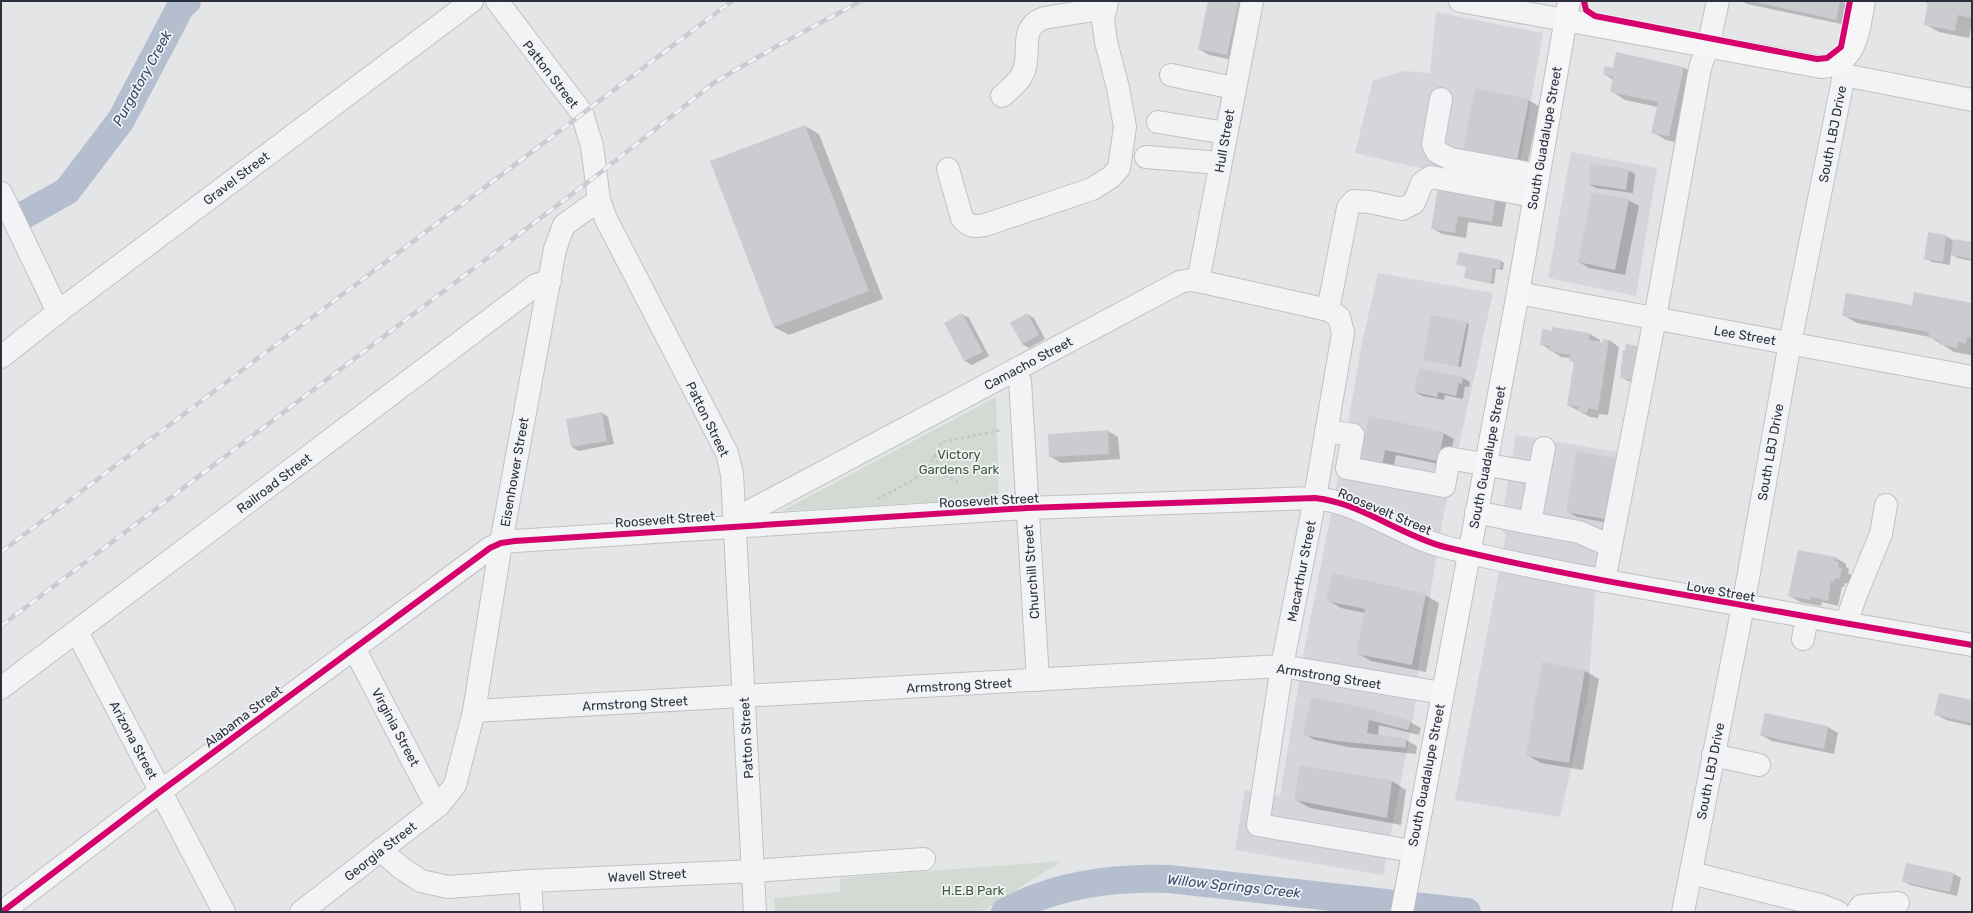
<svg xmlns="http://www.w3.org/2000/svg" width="1973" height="913" font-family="Rubik,sans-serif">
<rect width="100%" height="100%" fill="#e3e5e7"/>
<!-- built -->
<g fill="#d4d6db">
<polygon points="1436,12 1543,33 1516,187 1402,164 1355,153 1373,80 1404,71 1430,73"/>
<polygon points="1571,152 1657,168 1636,296 1548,278"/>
<polygon points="1378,273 1493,293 1442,522 1417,675 1415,707 1383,875 1235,850 1245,790 1280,796 1304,651 1338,479 1362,343"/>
<polygon points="1516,435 1623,453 1595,596 1588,694 1560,817 1455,800 1506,535 1500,528"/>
</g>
<!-- green -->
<g fill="#d3dad4">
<polygon points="996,397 999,498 782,511"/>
<polygon points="1062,861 981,912 775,912 774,898 840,892 840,878"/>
</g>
<!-- shadow -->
<g fill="#0003">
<polygon points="1209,1 1250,1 1238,61 1209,55 1199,49"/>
<polygon points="1742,1 1842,1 1850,6 1846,25 1747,4"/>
<polygon points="1920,1 1972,1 1972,23 1969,38 1939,32 1925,24 1929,3"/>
<polygon points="1683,67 1697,76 1683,144 1666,140 1652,132 1658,107 1625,100 1611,91 1613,80 1604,74 1614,69"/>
<polygon points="1528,100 1539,106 1527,166 1474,156"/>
<polygon points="805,126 819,134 883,299 789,335 774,327 711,162"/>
<polygon points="1628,170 1635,174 1633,193 1596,188 1589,184"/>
<polygon points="1495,197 1506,203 1502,227 1468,222 1466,238 1442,234 1432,228"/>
<polygon points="1628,200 1639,206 1625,275 1589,268 1579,262"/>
<polygon points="1929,234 1946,236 1954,241 1972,243 1972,261 1958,258 1951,254 1950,265 1932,262 1925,258"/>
<polygon points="1459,253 1501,261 1504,263 1503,270 1496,269 1494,284 1469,279 1466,277 1467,267 1457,264"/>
<polygon points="1972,304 1971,355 1954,352 1930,337 1857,323 1843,315 1912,306"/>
<polygon points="962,314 969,318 989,356 972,365 965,361 945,323"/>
<polygon points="1027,314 1034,318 1045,339 1029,348 1022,344"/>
<polygon points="1466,323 1469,324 1461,367 1425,359"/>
<polygon points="1553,328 1590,334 1600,340 1600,343 1609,340 1619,347 1608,415 1599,414 1598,418 1590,417 1568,405 1575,363 1570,360 1570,358 1561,357 1541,344 1553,332"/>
<polygon points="1637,347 1644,351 1643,383 1628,381 1621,377"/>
<polygon points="1463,378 1470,382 1469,387 1465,386 1463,399 1445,395 1444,400 1422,396 1415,392"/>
<polygon points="602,413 608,417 614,444 579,451 572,447"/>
<polygon points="1370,417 1443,433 1454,439 1448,466 1396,455 1392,476 1371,471"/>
<polygon points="1108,431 1118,437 1120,459 1061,463 1050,456"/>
<polygon points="1578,452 1619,525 1577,517 1567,511"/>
<polygon points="1799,551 1836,558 1846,564 1846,567 1849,569 1848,573 1852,575 1850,584 1845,583 1844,587 1842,587 1838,606 1822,602 1821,606 1800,602 1790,596"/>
<polygon points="1425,595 1439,603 1426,672 1371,661 1357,653 1365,613 1341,608 1327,600"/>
<polygon points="1585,671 1599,679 1583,770 1541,763 1527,755"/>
<polygon points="1972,701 1972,726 1946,720 1935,714"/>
<polygon points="1362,708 1410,722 1421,728 1419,735 1379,725 1378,736 1406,740 1417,746 1416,754 1348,747 1315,740 1304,734"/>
<polygon points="1766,714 1828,727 1838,733 1834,754 1772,741 1761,735"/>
<polygon points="1392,781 1406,790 1401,825 1310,808 1296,800"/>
<polygon points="1907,864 1954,874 1961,878 1957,896 1910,885 1903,881"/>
</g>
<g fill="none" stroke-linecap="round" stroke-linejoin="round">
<!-- river -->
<g stroke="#b5bece" stroke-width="28">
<polyline points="24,215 67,191 121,120 181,6 187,1"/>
<path d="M1005,912c51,-28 107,-35 164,-33l298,33"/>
</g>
</g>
<!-- building -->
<g fill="#cacccf">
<polygon points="1208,1 1239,1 1227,55 1198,49"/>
<polygon points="1751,1 1840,1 1836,20"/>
<polygon points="1928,1 1972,1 1972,18 1958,15 1955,31 1924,25"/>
<polygon points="1616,52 1684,67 1669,136 1651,133 1658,102 1610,92 1613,77 1603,75 1605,66 1613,68"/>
<polygon points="1475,88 1529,99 1517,161 1463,151"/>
<polygon points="805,125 869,291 774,327 710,161"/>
<polygon points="1591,164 1629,169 1626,190 1588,184"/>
<polygon points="1438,186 1496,196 1492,222 1458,216 1455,233 1431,229"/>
<polygon points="1592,192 1629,199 1615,270 1578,262"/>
<polygon points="1928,232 1946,235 1943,262 1924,259"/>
<polygon points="1953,239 1972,242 1972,259 1951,255"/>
<polygon points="1459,252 1501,260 1500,269 1493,268 1491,283 1464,278 1466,266 1456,265"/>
<polygon points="1914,292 1972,303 1972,338 1967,337 1966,344 1958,342 1957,348 1939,344 1939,340 1928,338 1929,332 1842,316 1846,293 1912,305"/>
<polygon points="962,313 983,352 964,361 944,323"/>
<polygon points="1027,313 1039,335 1022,344 1010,323"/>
<polygon points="1431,315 1467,322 1458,366 1423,360"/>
<polygon points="1552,327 1590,333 1589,340 1603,342 1603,339 1609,340 1598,410 1588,408 1587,413 1578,411 1579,407 1567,405 1574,361 1569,361 1570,355 1549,351 1550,346 1540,345 1542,329 1552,331"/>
<polygon points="1626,344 1638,346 1637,352 1640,352 1636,380 1620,378 1623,350 1625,351"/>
<polygon points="1419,368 1463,377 1462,384 1459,383 1456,396 1438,392 1437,397 1414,392"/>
<polygon points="602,412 607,441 571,447 566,419"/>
<polygon points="1369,416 1444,432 1438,461 1385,450 1381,470 1359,466"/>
<polygon points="1108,430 1109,454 1049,457 1048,434"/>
<polygon points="1577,451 1619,459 1609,520 1566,512"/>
<polygon points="1798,550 1836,557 1835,561 1839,562 1838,567 1842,568 1840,579 1835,578 1834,582 1831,581 1828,601 1811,597 1811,600 1788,596"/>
<polygon points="1332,573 1426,594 1412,665 1356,654 1365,609 1326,601"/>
<polygon points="1542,662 1585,670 1569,763 1526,756"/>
<polygon points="1939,693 1972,700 1972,723 1934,715"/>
<polygon points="1311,697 1362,707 1411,721 1408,730 1369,720 1367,733 1406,739 1406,748 1337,741 1303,735"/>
<polygon points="1765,713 1828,726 1824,749 1760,735"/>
<polygon points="1300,766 1392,780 1387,818 1294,800"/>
<polygon points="1906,863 1954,873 1950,892 1902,882"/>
</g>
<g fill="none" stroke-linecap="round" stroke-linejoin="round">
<defs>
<g id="minor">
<polyline points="497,1 582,113 592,146 599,200 606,219 727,453 732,474 755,912"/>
<polyline points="1460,1 1565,20"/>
<polyline points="1171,75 1234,88"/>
<polyline points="1844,75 1972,100"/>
<path d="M1002,96c9,-8 21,-17 23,-29 5,-21 -5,-40 19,-49l62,-10"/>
<polyline points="1441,99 1433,144 1437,152 1451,159 1538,175"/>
<polyline points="1158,122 1226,133"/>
<polyline points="1146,157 1220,163"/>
<path d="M948,169l14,49c7,9 12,9 23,7l107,-36 19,-12 8,-9 6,-41 -7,-39 -12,-46 -3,-22 4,-19"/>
<polyline points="1,193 58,312"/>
<polyline points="1198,281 1252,1"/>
<polyline points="1518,293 1972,377"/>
<polyline points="1328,310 1348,208 1354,201 1370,202 1402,209 1414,203 1422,183 1431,177 1534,196"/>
<polyline points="1,357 58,312 472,1"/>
<polyline points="1015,370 1020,381 1038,680"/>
<polyline points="1326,431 1353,435 1347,468 1444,486 1449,458 1539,474 1530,523 1476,512"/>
<polyline points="1539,474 1544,448"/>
<polyline points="1530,523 1579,532 1611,546"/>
<polyline points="735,525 753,509 767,502 1180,282 1190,280 1198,281 1328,310 1339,317 1343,333 1315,498 1282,666 1258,825 1412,851"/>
<polyline points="1604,581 1655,318 1700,68 1710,38 1718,1"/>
<polyline points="1846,623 1857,592 1881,534 1886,505"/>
<polyline points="77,632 224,912"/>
<polyline points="1803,639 1807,617"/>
<polyline points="354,648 430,794 439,805"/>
<polyline points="1,688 536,285 550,281"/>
<polyline points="474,711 1282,666 1442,693"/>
<polyline points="1713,755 1759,765"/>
<polyline points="381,850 400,867 421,881 448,887 530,881 753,871 924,859"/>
<polyline points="1691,873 1820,905 1838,912"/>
<polyline points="530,881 532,912"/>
<path d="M2,912l159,-121 329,-243 11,-5 14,-2 512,-33 288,-10c47,5 84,37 130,49 81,20 164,35 246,49 94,17 187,33 281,49"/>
<polyline points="301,912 439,805 455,785 474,711 501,543 555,249 564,225 599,200"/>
<polyline points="1683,912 1743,606 1790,343 1844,75 1838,64"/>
<polyline points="1857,912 1861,906 1898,903"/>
</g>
<g id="major">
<path d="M1565,20l256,47c37,-3 37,-37 43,-66"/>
<polyline points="1402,912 1518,293 1569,1"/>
</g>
</defs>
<!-- minor casing -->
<use href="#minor" stroke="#c0c1c4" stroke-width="24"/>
<!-- major casing -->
<use href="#major" stroke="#c0c1c4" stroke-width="24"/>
<!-- path -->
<g stroke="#c3c5c7" stroke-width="2.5" stroke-dasharray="3 3" stroke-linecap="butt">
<polyline points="934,455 942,474 958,482"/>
<polyline points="878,499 913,480 927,469 942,442 1002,430"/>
</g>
<!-- minor -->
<use href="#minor" stroke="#f2f3f4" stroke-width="22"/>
<!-- major -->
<use href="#major" stroke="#f6f6f6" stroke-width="22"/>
<defs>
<g id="rail">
<polyline points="1,552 732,1"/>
<polyline points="1,626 596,176 715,82 779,45 861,1"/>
</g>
</defs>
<!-- rail casing -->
<use href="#rail" stroke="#cbcccf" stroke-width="4.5"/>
<!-- rail -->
<use href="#rail" stroke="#f1f3f6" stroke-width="3" stroke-dasharray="9" stroke-linecap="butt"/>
<defs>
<g id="cycleway">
<polyline points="1584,1 1586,10 1595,16 1817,59 1827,58 1841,47 1850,1"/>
<path d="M2,912l159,-121 329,-243 11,-5 14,-2 512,-33 288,-10c47,5 84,37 130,49 81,20 164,35 246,49 94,17 187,33 281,49"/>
</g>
</defs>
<!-- cycleway casing -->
<use href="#cycleway" stroke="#f1f3f6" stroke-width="8"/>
<!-- cycleway -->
<use href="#cycleway" stroke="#d6006c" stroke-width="6"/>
</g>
<g text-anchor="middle" stroke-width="3.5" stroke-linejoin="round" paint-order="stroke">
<!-- street labels -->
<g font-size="13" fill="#2c303e" stroke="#f1f3f6">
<text transform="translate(551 74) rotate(52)" y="5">Patton Street</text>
<text transform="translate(1832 134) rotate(-79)" y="5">South LBJ Drive</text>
<text transform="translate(1544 138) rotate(-80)" y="5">South Guadalupe Street</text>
<text transform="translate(1224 141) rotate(-80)" y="5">Hull Street</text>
<text transform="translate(236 178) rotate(-37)" y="5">Gravel Street</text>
<text transform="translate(1745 335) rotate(10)" y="5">Lee Street</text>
<text transform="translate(1028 363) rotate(-28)" y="5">Camacho Street</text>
<text transform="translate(708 419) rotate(64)" y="5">Patton Street</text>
<text transform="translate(1770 452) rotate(-80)" y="5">South LBJ Drive</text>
<text transform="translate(1487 457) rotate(-79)" y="5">South Guadalupe Street</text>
<text transform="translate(514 472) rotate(-80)" y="5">Eisenhower Street</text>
<text transform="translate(274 483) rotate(-37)" y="5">Railroad Street</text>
<text transform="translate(989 500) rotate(-3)" y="5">Roosevelt Street</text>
<text transform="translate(1385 511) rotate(23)" y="5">Roosevelt Street</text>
<text transform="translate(665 519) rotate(-4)" y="5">Roosevelt Street</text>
<text transform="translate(1301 571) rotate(-79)" y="5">Macarthur Street</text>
<text transform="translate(1031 572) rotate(-94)" y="5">Churchill Street</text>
<text transform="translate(1721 591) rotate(10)" y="5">Love Street</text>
<text transform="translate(1329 676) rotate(9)" y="5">Armstrong Street</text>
<text transform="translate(959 685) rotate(-3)" y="5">Armstrong Street</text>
<text transform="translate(635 703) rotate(-3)" y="5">Armstrong Street</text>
<text transform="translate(243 716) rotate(-37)" y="5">Alabama Street</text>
<text transform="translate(396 727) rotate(62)" y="5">Virginia Street</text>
<text transform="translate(746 738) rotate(-93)" y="5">Patton Street</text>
<text transform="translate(134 740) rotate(62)" y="5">Arizona Street</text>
<text transform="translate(1710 771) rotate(-79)" y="5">South LBJ Drive</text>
<text transform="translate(1426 775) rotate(-79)" y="5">South Guadalupe Street</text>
<text transform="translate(380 851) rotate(-38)" y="5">Georgia Street</text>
<text transform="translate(647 875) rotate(-3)" y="5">Wavell Street</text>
</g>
<!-- park labels -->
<g font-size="13" fill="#3d593a" stroke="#f1f3f6">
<text x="959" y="459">Victory<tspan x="959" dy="15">Gardens Park</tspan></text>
<text x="973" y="895">H.E.B Park</text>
</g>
<!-- water labels -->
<g font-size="14" font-style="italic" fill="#3a4c6e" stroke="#f1f3f6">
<text transform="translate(142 78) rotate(-61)" y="5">Purgatory Creek</text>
<text transform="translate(1234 886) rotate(6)" y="5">Willow Springs Creek</text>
</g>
</g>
<!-- border -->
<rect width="1973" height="913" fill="none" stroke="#2c303e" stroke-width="4"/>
</svg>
